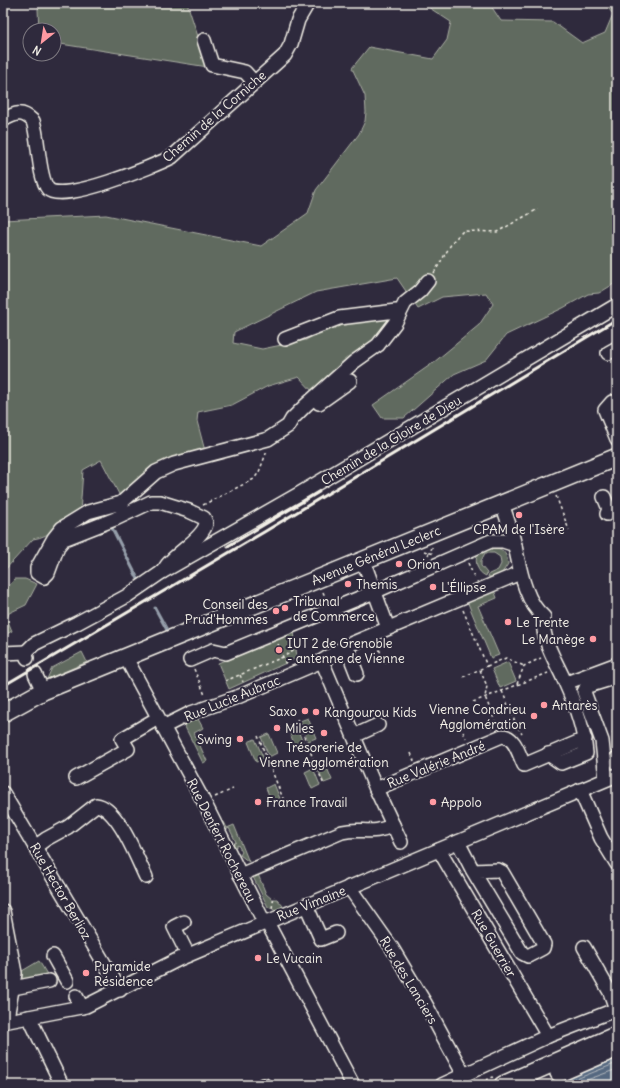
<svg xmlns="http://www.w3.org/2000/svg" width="620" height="1088" font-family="Delius,sans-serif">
<rect width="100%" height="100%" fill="#2f2a3d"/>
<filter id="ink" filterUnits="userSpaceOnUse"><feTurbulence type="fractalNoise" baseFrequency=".025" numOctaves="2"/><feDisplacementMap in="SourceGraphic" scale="8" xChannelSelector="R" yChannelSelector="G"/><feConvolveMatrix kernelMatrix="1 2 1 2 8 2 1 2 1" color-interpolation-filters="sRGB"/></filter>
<g filter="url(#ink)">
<!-- green -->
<g fill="#606a5e" stroke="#aaaea3">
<polygon points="45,3 187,3 208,67 54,43 54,30 39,30 38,9"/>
<path d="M422,3h67l12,18 52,1 29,21 23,-10 8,-19 -9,-11h13v279l-18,11 -11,1 -25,14 -57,27 -20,25 -32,14 -50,44h-22l-9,-13 60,-42 46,-38 14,-21 -7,-11 -44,4 -24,12 -21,-31 -81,14 -82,40 -1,11 29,6 44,-9 26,-16 57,-7 2,9 -77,67 -15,-16 -31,9 -36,19 -34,7 -1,9 8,30 -84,47 -20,-38 -18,10 -3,43c-15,9 -30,24 -47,26l-30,33v-352l103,-5 155,31 47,-33 8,-23 43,-56 6,-13 1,-9 -1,-16 -13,-28 17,-21 64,12 14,-19 4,-18z"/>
<path d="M488,546c11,1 19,4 20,18l-8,12 -12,1 1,-3 9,-4 3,-6 -1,-7 -6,-4h-9l-4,8v5l6,7 -1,3c-9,-4 -11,-13 -9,-22z"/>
<polygon points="15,579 25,579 37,584 26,605 9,613 7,619 12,631 3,636 3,592"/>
<polygon points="494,590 497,598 478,606 499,655 491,658 467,601"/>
<polygon points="294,631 297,658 229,689 218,663"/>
<polygon points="82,652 87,662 47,679 52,668"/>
<polygon points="508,662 516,681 500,688 492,669"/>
<polygon points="308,718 316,738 308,741 300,721"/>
<polygon points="198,719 203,728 194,733 207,761 203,763 184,725"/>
<polygon points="295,723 303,743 295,746 287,726"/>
<polygon points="269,734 277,753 269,757 261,737"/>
<polygon points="255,739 264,759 256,762 248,742"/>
<polygon points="325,763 332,780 324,783 317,767"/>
<polygon points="313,768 320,785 312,789 305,772"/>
<polygon points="274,784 281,801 273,805 266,788"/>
<polygon points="222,822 224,822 227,828 234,825 249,862 240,855 242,852 238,845 235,847 233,844 236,842 229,828 226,830"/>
<polygon points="257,872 266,894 272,899 277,899 283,906 275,910 268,907 252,875"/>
<polygon points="39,961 48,976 22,980 22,972 17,974"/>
</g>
<!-- water -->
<polygon fill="#556780" stroke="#959eaa" points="617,1059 617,1085 551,1085"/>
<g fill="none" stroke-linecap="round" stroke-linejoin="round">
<!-- shore -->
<g stroke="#b4babe" stroke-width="1">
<polyline points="561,1085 617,1063"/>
<polyline points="573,1085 617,1069"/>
</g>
<!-- stream -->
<g stroke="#959eaa" stroke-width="3">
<polyline points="110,524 140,583"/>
<polyline points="155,608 167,630"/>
</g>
<defs>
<g id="minor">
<polyline points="204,40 212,65 245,72 254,82"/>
<path d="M3,120c12,-7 19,-10 30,1 6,17 5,56 15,68 14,15 106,-23 124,-32l113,-102 6,-11 7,-24 10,-17"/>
<polyline points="285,339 339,318 396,311 399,312"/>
<polyline points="608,353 617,348"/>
<polyline points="612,402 605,410 617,439"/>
<polyline points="319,403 350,381"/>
<polyline points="604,497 609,509 607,514"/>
<path d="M502,504c5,14 10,28 13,42 5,23 10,56 29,71 -4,21 13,46 21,65 10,22 19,47 21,71l-25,10 -13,-9"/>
<polyline points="363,560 388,628"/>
<path d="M162,572c3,-3 5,-8 8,-10 8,-10 35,-26 36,-39l-2,-5 -15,-7 -29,-9h-9l-36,17 -51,20 -6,7 -10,27 -4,4 -7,-4v-5l17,-30 8,-10 26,-16 33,-9 35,-31 18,-8 94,-25 20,-13 4,-7 14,-14 48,-43 24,-17 17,-22 10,-20 15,-12 8,-10"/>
<polyline points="346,646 357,674"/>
<polyline points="3,653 26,652"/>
<polyline points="27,658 26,652 34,644 77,623 127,596 162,572 299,494 617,305"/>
<polyline points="126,658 204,802 262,918 269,926 353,1085"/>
<polyline points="190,660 213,650 226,653 374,592 491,541 503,541 515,545"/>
<polyline points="322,661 376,789 401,842"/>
<polyline points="35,674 43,691"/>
<polyline points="566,683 617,664"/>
<polyline points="163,727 191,713 240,696 322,661 346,646 520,573"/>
<polyline points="354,736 378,725"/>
<polyline points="617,758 617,763"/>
<polyline points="76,778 128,749 122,739 158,718"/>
<polyline points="606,779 602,741 584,692 587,686 591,685 617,677"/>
<path d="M376,789l126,-53c13,0 17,19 22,29l61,-26"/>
<polyline points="580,790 601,838 617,864"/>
<polyline points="3,793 120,990"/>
<polyline points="458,842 473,871 522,953 528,956 543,948 544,944 502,872 498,870 473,871"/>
<path d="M35,847l11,-8 22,-12 28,-22c22,2 41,54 50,72"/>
<polyline points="439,850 548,1036"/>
<path d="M240,875l102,-43c20,-5 30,4 51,-7"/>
<polyline points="349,887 392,948 425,1003 464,1075"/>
<polyline points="306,905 321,939 336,933"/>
<polyline points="3,911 15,973 8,1012 9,1020"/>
<polyline points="184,922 174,927 188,955"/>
<polyline points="584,947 610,992 616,1009"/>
<polyline points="53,956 67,981"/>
<polyline points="13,988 49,981"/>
<polyline points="76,996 82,1007"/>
<polyline points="29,1017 62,1085"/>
<polyline points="3,1022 86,1006 179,959 617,775"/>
<polyline points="263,1085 264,1085"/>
<polyline points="442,1085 548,1036 617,1009"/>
</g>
<g id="major">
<polyline points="3,713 43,691 617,457"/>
<polyline points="559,1073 617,1048"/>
<polyline points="503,1085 617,1035"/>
</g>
</defs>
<!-- minor casing -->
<use href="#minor" stroke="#f4f1e8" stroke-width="16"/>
<!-- major casing -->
<use href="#major" stroke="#f4f1e8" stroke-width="20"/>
<!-- path -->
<g stroke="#f4f1e8" stroke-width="1.5" stroke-dasharray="3 3" stroke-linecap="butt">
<polyline points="434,273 453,241 463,231 497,232 538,209"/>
<polyline points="556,496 569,530"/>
<polyline points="203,505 254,479 259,472 267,451"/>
<polyline points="424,551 434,554"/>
<polyline points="428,555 433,546"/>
<polyline points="468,563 475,579"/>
<polyline points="323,592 326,599"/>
<polyline points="463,610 487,666 463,677"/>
<polyline points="278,644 286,665"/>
<polyline points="377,644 385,663"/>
<polyline points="487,666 506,658 524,666"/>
<polyline points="194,669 205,695"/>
<polyline points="480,670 487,686 485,697 497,726"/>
<polyline points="240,675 243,682"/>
<polyline points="225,681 283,657 295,650 294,638"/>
<polyline points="517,684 524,666 541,658"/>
<polyline points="502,691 515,722 507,725"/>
<polyline points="473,702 548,673"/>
<polyline points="297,719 324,785"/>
<polyline points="515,722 522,734"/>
<polyline points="482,723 490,723 492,729"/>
<polyline points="463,732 466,738"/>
<polyline points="612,733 617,730"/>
<polyline points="258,736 284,801"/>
<polyline points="411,753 414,761"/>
<polyline points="215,797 233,789"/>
<polyline points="272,908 274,896"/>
<polyline points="475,1085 493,1077"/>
</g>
<!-- minor -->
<use href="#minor" stroke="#2f2a3d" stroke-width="13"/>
<!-- major -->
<use href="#major" stroke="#2f2a3d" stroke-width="17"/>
<!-- rail -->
<g stroke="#f4f1e8" stroke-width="3">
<polyline points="228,546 319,492"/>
<polyline points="3,686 264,532 617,319"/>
</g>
</g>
</g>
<!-- markers -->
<g fill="#ff9aa2" stroke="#2f2a3d" stroke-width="1.5">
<circle cx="519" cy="515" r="4"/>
<circle cx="399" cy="564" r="4"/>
<circle cx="348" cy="584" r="4"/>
<circle cx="433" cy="587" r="4"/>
<circle cx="285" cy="608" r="4"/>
<circle cx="276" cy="611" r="4"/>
<circle cx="508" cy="622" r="4"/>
<circle cx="593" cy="639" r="4"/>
<circle cx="279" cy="650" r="4"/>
<circle cx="544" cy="705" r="4"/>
<circle cx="305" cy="711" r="4"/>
<circle cx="316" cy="712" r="4"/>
<circle cx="534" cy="716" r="4"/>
<circle cx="277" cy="728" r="4"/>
<circle cx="324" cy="733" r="4"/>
<circle cx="240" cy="739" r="4"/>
<circle cx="258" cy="802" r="4"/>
<circle cx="433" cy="802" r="4"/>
<circle cx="258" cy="958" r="4"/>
<circle cx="86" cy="973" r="4"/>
</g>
<g text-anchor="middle" stroke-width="4" stroke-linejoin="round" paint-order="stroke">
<!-- street labels -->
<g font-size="13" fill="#f4f1e8" stroke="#2f2a3d">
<text transform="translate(214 116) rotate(-41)" y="5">Chemin de la Corniche</text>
<text transform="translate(391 440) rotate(-31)" y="5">Chemin de la Gloire de Dieu</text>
<text transform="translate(376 555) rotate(-22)" y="5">Avenue Général Leclerc</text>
<text transform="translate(232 698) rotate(-22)" y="5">Rue Lucie Aubrac</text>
<text transform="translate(436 764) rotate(-22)" y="5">Rue Valérie André</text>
<text transform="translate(222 840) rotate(63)" y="5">Rue Denfert Rochereau</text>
<text transform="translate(61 891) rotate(60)" y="5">Rue Hector Berlioz</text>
<text transform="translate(311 903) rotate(-22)" y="5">Rue Vimaine</text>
<text transform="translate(494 943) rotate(60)" y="5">Rue Guerrier</text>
<text transform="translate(409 980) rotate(59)" y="5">Rue des Lanciers</text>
</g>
<!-- poi labels -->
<g font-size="13" fill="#f4f1e8" stroke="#2f2a3d" text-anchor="start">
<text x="519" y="534" text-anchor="middle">CPAM de l'Isère</text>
<text x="407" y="569">Orion</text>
<text x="356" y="589">Themis</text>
<text x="441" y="592">L'Éllipse</text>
<text x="293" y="606">Tribunal<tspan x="293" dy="15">de Commerce</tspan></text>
<text x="268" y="609" text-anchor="end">Conseil des<tspan x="268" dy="15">Prud'Hommes</tspan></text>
<text x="516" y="627">Le Trente</text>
<text x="585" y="644" text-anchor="end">Le Manège</text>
<text x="287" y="648">IUT 2 de Grenoble<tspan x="287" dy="15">- antenne de Vienne</tspan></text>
<text x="552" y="710">Antarès</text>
<text x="526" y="714" text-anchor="end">Vienne Condrieu<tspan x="526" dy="15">Agglomération</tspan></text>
<text x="297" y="716" text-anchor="end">Saxo</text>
<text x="324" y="717">Kangourou Kids</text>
<text x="285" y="733">Miles</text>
<text x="232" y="744" text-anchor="end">Swing</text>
<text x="324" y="752" text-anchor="middle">Trésorerie de<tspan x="324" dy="15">Vienne Agglomération</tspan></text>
<text x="266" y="807">France Travail</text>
<text x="441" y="807">Appolo</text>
<text x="266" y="963">Le Vucain</text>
<text x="94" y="971">Pyramide<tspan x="94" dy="15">Résidence</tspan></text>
</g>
</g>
<!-- margin -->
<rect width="620" height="1088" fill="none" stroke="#2f2a3d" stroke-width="16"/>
<rect x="8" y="8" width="604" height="1072" fill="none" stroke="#f4f1e8" stroke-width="1.5" filter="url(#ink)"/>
<!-- north arrow -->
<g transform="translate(42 42) rotate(210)"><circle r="19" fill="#2f2a3d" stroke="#7e7a81"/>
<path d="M0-3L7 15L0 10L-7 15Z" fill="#ff9aa2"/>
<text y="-6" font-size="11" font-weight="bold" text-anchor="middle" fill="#f4f1e8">N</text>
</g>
</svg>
